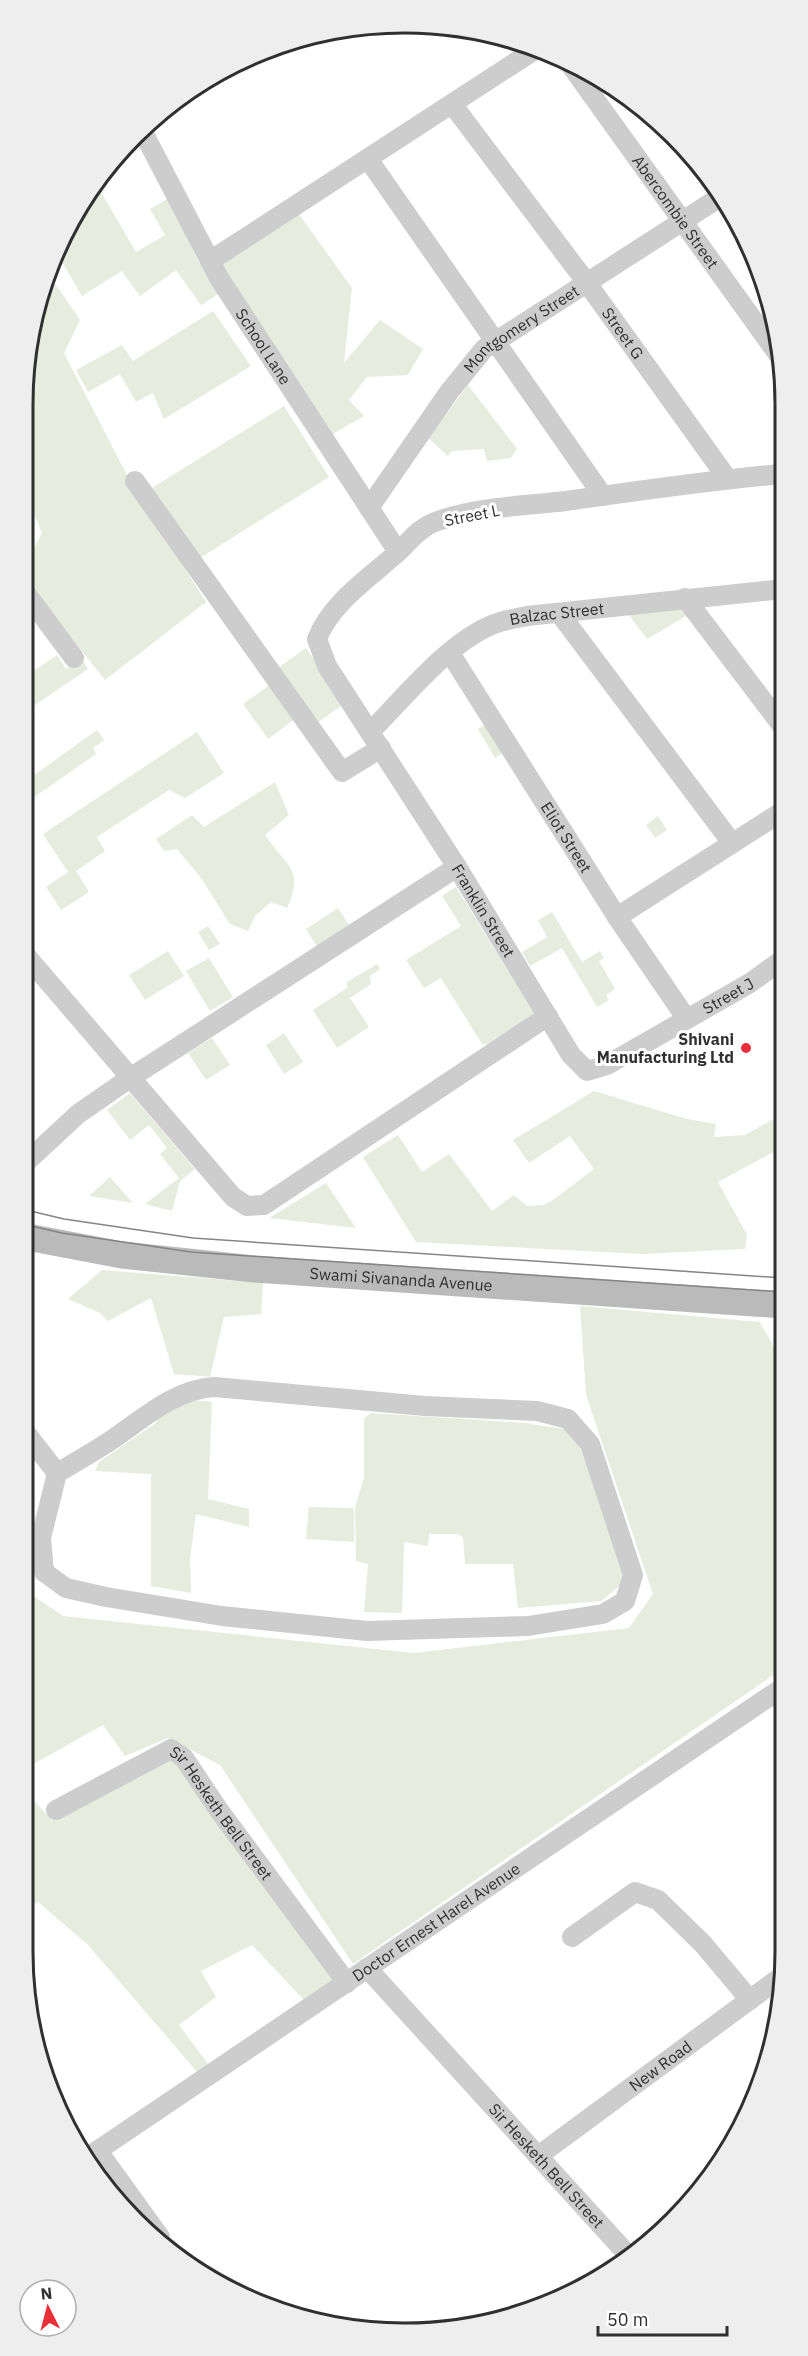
<svg xmlns="http://www.w3.org/2000/svg" width="808" height="2356" font-family="'IBM Plex Sans',sans-serif">
<rect width="100%" height="100%" fill="#fff"/>
<!-- green -->
<g fill="#e6edde">
<polygon points="99,189 136,252 165,235 150,209 169,198 198,261 220,293 201,305 176,270 140,296 122,271 82,296 59,257 80,215 92,208 88,200 90,194"/>
<polygon points="298,213 352,288 344,363 380,320 423,349 408,375 367,377 349,400 364,416 324,439 220,262"/>
<polygon points="50,276 80,320 64,353 132,485 206,602 105,680 23,577 23,567 42,533 23,488 23,404 35,306"/>
<polygon points="213,311 251,366 164,419 153,393 136,402 120,374 88,392 76,370 122,345 133,361"/>
<polygon points="468,385 517,449 511,458 487,461 484,449 452,451 448,456 428,438"/>
<polygon points="284,406 329,477 192,563 147,491"/>
<polygon points="680,607 686,616 647,639 626,611"/>
<polygon points="306,648 345,703 317,723 278,668"/>
<polygon points="57,655 66,669 82,659 88,669 29,709 35,720 23,728 23,678"/>
<polygon points="271,684 295,719 268,739 243,704"/>
<polygon points="489,722 506,751 495,758 478,729"/>
<polygon points="97,730 104,740 93,748 96,754 23,805 23,783"/>
<polygon points="197,732 224,773 185,798 169,790 97,837 105,851 76,871 89,892 61,910 46,887 68,872 43,834"/>
<path d="M275,782l14,33 -24,20c22,32 40,34 22,73l-16,-6 -16,14 -7,15 -18,-7 -29,-46 -24,-29 -13,2 -8,-12 36,-24 12,12z"/>
<polygon points="658,816 667,830 655,838 646,825"/>
<polygon points="456,887 535,1014 487,1044 482,1044 441,978 424,988 406,960 461,926 442,896"/>
<polygon points="338,908 350,927 318,948 306,929"/>
<polygon points="552,912 582,962 600,951 604,958 599,961 615,989 606,995 609,1000 597,1007 562,948 530,966 522,952 547,937 538,920"/>
<polygon points="208,926 220,944 209,950 198,932"/>
<polygon points="168,951 184,976 145,1000 129,975"/>
<polygon points="209,958 233,997 210,1011 186,971"/>
<polygon points="377,964 380,969 370,976 371,984 350,998 369,1027 337,1048 313,1010 347,988 347,982"/>
<polygon points="284,1033 303,1062 284,1074 266,1045"/>
<polygon points="212,1038 230,1065 206,1080 188,1053"/>
<polygon points="594,1091 687,1119 716,1124 714,1137 745,1135 784,1113 784,1154 779,1149 718,1182 747,1235 745,1249 642,1254 416,1242 363,1157 398,1135 422,1172 449,1154 492,1211 514,1195 527,1206 544,1205 553,1200 594,1169 570,1136 529,1163 513,1140"/>
<polygon points="130,1093 195,1169 180,1181 172,1211 145,1204 179,1178 160,1154 167,1148 149,1125 130,1140 107,1110"/>
<polygon points="110,1177 133,1203 89,1196"/>
<polygon points="326,1183 356,1228 269,1218"/>
<polygon points="102,1270 263,1283 261,1314 224,1317 210,1377 174,1374 151,1298 108,1321 100,1313 68,1299"/>
<polygon points="580,1306 760,1322 784,1365 785,1667 353,1964 220,1765 168,1738 125,1756 103,1725 23,1770 22,1588 63,1616 414,1653 629,1628 653,1594 586,1395"/>
<polygon points="193,1400 212,1402 208,1499 249,1509 249,1527 196,1514 190,1559 191,1593 151,1586 151,1474 95,1471 99,1462 156,1423 161,1413"/>
<path d="M371,1413l154,10 46,7c21,43 58,107 50,155l-20,16 -83,7 -5,-44h-48l-2,-26 -5,-4h-29l-1,12 -24,-4 -2,71 -38,-1 4,-48 -12,-3 -1,-53 9,-31v-59z"/>
<polygon points="23,1457 33,1470 23,1544"/>
<polygon points="309,1507 354,1508 354,1542 306,1539"/>
<polygon points="171,1757 339,1980 304,2000 252,1945 201,1971 216,1997 179,2025 211,2068 198,2073 88,1945 38,1902 23,1913 23,1789 52,1820"/>
</g>
<g fill="none" stroke-linecap="round" stroke-linejoin="round">
<!-- street -->
<g stroke="#cdcdcd" stroke-width="20">
<path id="s1" d="M569,63l213,297"/>
<path id="s2" d="M452,104l135,179 140,195"/>
<path id="s3" d="M144,134l75,144 179,274"/>
<polyline points="368,159 603,496"/>
<polyline points="210,261 536,49"/>
<path id="s4" d="M782,474c-72,6 -144,17 -216,27 -43,5 -91,6 -131,21 -16,6 -26,20 -38,31 -28,25 -66,50 -80,86l10,27 130,201 114,188 16,16 20,-6 143,-82 33,-24"/>
<polyline points="135,481 342,772 381,748"/>
<path id="s5" d="M369,508l80,-116 35,-43 236,-152"/>
<polyline points="22,588 74,658"/>
<polyline points="685,598 783,727"/>
<polyline points="560,614 732,843"/>
<path id="s6" d="M450,653l167,264 69,101"/>
<path id="s7" d="M371,731c35,-35 81,-94 129,-109 9,-3 19,-4 27,-6l256,-27"/>
<polyline points="617,917 783,811"/>
<polyline points="22,951 233,1197 247,1206 264,1205 548,1016"/>
<polyline points="22,1166 78,1114 130,1078 457,867"/>
<path d="M214,1387l211,19 112,5 31,8 22,25 43,131 -8,26 -22,13 -75,12 -161,5 -145,-15 -116,-19 -40,-9 -22,-16 -3,-34 16,-65c19,-11 38,-22 56,-34 32,-22 61,-49 101,-52z"/>
<polyline points="22,1428 57,1473"/>
<path id="s8" d="M56,1810l115,-61 13,9 34,51 129,174"/>
<polyline points="572,1937 635,1892 658,1900 703,1944 750,2000"/>
<path id="s9" d="M367,1968l262,288"/>
<polyline points="98,2151 160,2237"/>
<path id="s10" d="M538,2156l244,-180"/>
<path id="s11" d="M88,2157l697,-471"/>
</g>
<!-- secondary -->
<path stroke="#bababa" stroke-width="27" id="s12" d="M22,1236l100,19 132,14 530,36"/>
<!-- tram -->
<g stroke="#858585" stroke-width="1.5">
<polyline points="22,1209 64,1219 193,1238 784,1278"/>
<polyline points="22,1224 62,1233 191,1252 784,1292"/>
</g>
</g>
<!-- markers -->
<circle fill="#e9303a" stroke="#fff" stroke-width="2" cx="746" cy="1048" r="6"/>
<g text-anchor="middle" stroke-width="6" stroke-linejoin="round" paint-order="stroke">
<!-- street labels -->
<g font-size="16" fill="#303030" stroke="#fff">
<text dy="6" stroke="none"><textPath href="#s1" startOffset="183">Abercombie Street</textPath></text>
<text dy="6" stroke="none"><textPath href="#s5" startOffset="238">Montgomery Street</textPath></text>
<text dy="6" stroke="none"><textPath href="#s2" startOffset="286">Street G</textPath></text>
<text dy="6" stroke="none"><textPath href="#s3" startOffset="244">School Lane</textPath></text>
<text transform="translate(472 515) rotate(-11)" y="6">Street L</text>
<text dy="6" stroke="none"><textPath href="#s7" startOffset="228">Balzac Street</textPath></text>
<text dy="6" stroke="none"><textPath href="#s6" startOffset="218">Eliot Street</textPath></text>
<text dy="6" stroke="none"><textPath href="#s4" startOffset="838">Franklin Street</textPath></text>
<text dy="6" stroke="none"><textPath href="#s4" startOffset="1190">Street J</textPath></text>
<text dy="6" stroke="none"><textPath href="#s12" startOffset="382">Swami Sivananda Avenue</textPath></text>
<text dy="6" stroke="none"><textPath href="#s8" startOffset="212">Sir Hesketh Bell Street</textPath></text>
<text dy="6" stroke="none"><textPath href="#s11" startOffset="420">Doctor Ernest Harel Avenue</textPath></text>
<text dy="6" stroke="none"><textPath href="#s10" startOffset="152">New Road</textPath></text>
<text dy="6" stroke="none"><textPath href="#s9" startOffset="267">Sir Hesketh Bell Street</textPath></text>
</g>
<!-- poi labels -->
<g font-size="16" font-weight="bold" fill="#303030" stroke="#fff" text-anchor="end">
<text x="734" y="1045">Shivani<tspan x="734" dy="18">Manufacturing Ltd</tspan></text>
</g>
</g>
<!-- crop -->
<path d="M0 0H808V2356H0ZM404 33H404A371 371 0 0 1 775 404V1952A371 371 0 0 1 404 2323H404A371 371 0 0 1 33 1952V404A371 371 0 0 1 404 33Z" fill="#eee" fill-rule="evenodd"/>
<path fill="none" stroke="#303030" stroke-width="3" d="M404 33H404A371 371 0 0 1 775 404V1952A371 371 0 0 1 404 2323H404A371 371 0 0 1 33 1952V404A371 371 0 0 1 404 33Z"/>
<!-- north arrow -->
<g transform="translate(48 2308) rotate(354)"><circle r="28" fill="#ffffff" stroke="#acacac" stroke-width="1.5"/>
<path d="M0-4.5L10 22L0 15L-10 22Z" fill="#e9303a"/>
<text y="-9" font-size="16" font-weight="bold" text-anchor="middle" fill="#303030">N</text>
</g>
<!-- scale -->
<path d="M598 2326v9h129v-9" fill="none" stroke="#303030" stroke-width="3"/>
<text x="607" y="2326" font-size="18" fill="#303030" stroke="#ffffff" stroke-width="4.5" paint-order="stroke">50 m</text>
</svg>
